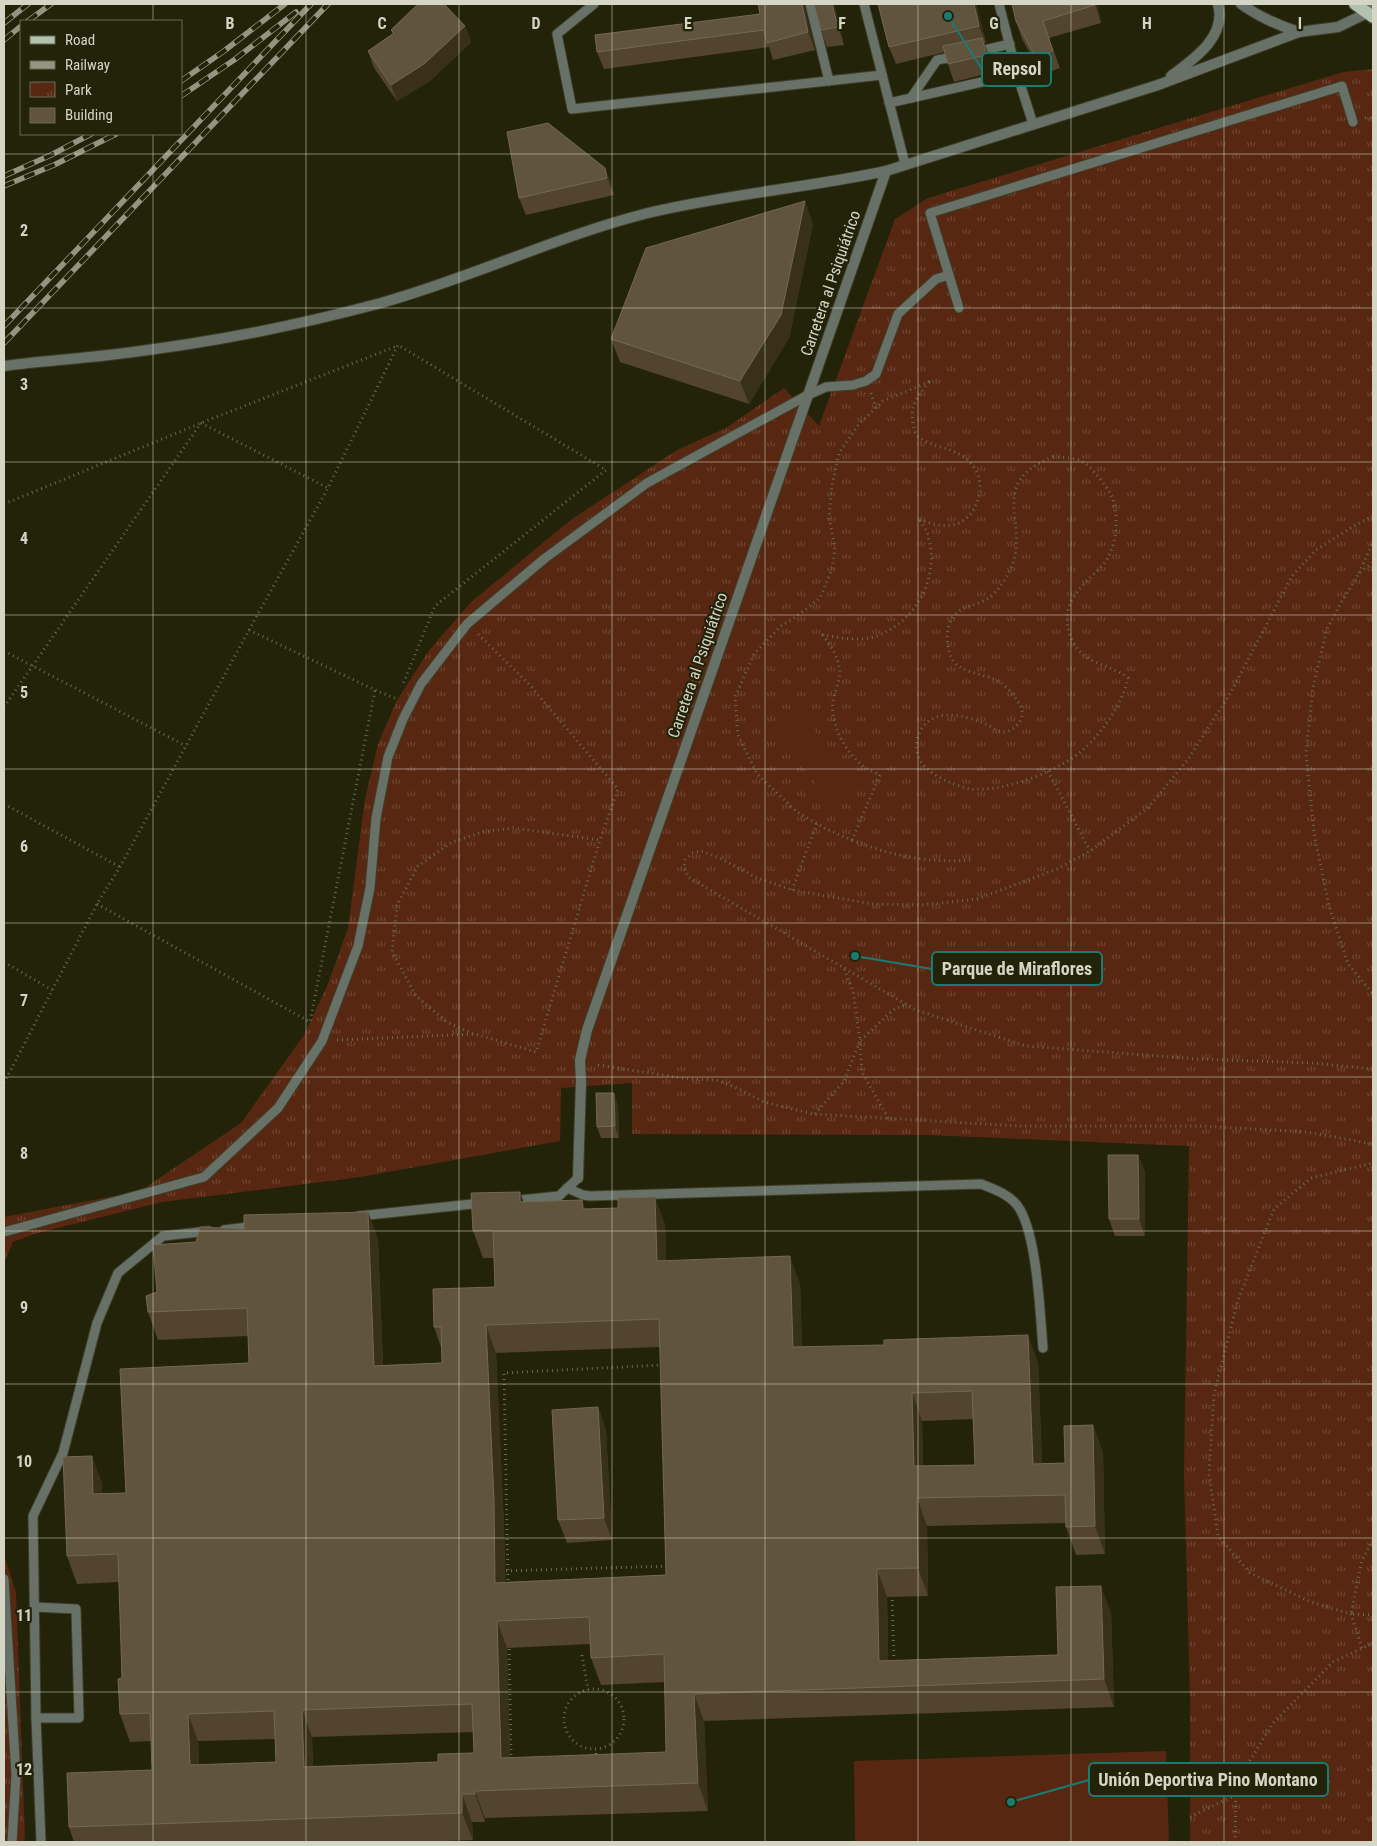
<svg xmlns="http://www.w3.org/2000/svg" width="1377" height="1846" font-family="'Roboto Condensed',sans-serif">
<defs>
<pattern id="park-tufts" width="24" height="20" patternUnits="userSpaceOnUse" patternTransform="scale(1.25)"><rect width="24" height="20" fill="#582711"/><path d="M3 7l-1-3M5 7V3M7 7l1-3M15 17l-1-3M17 17v-4M19 17l1-3" fill="none" stroke="#6f4532"/></pattern>
</defs>
<rect width="100%" height="100%" fill="#23230a"/>
<!-- park -->
<g fill="url(#park-tufts)">
<polygon points="1373,69 1373,1842 1190,1842 1190,1700 1184,1472 1189,1146 926,1135 632,1134 632,1083 561,1088 560,1141 360,1177 162,1202 34,1234 13,1242 4,1262 4,1217 140,1191 241,1123 304,1035 328,984 348,928 365,799 378,744 397,700 430,649 471,602 572,519 677,450 726,428 784,388 819,426 895,219 928,198 1343,72"/>
<polygon points="4,1554 16,1593 25,1842 4,1842"/>
</g>
<!-- garden -->
<g fill="#582711">
<polygon points="800,712 855,783 830,802 776,731"/>
<polygon points="1166,1751 1169,1842 855,1842 854,1761"/>
</g>
<g fill="none" stroke-linecap="round" stroke-linejoin="round">
<defs>
<g id="service">
<polyline points="594,4 557,34 572,109 882,75"/>
<polyline points="810,4 829,81"/>
<polyline points="864,4 905,164"/>
<polyline points="999,4 1017,74 1033,124"/>
<polyline points="976,52 1010,44"/>
<polyline points="911,98 937,60 958,56"/>
<polyline points="889,103 1017,74"/>
<polyline points="959,308 930,213 1342,86 1353,122"/>
<path d="M567,1188l16,7 7,1 391,-12c13,5 27,10 36,21 20,26 23,108 26,143"/>
<polyline points="510,1201 559,1196 578,1178"/>
<polyline points="359,1216 482,1203"/>
<polyline points="224,1230 256,1226"/>
<polyline points="4,1232 204,1177 278,1108 322,1041 358,946 370,888 376,818 388,757 403,719 421,684 467,624 544,559 647,483 806,396 826,387 853,385 866,381 876,374 898,314 936,279 949,275"/>
<polyline points="4,1579 16,1775 12,1842"/>
<polyline points="34,1607 76,1609 79,1718 36,1718"/>
<polyline points="41,1842 36,1718 33,1516 63,1453 97,1323 118,1273 163,1236 209,1231"/>
</g>
<g id="tertiary">
<path d="M1241,4c18,13 36,21 58,28"/>
<path d="M1171,76c23,-17 56,-39 47,-72"/>
<path d="M4,366c28,-4 57,-6 86,-9 33,-3 66,-8 99,-13 65,-10 128,-24 192,-41 90,-25 176,-67 267,-90 79,-19 159,-25 238,-42l272,-86 141,-53 39,-5 29,-14 6,-9"/>
<polyline points="578,1178 581,1081 580,1060 587,1030 886,171"/>
</g>
<polyline id="primary" points="1355,4 1373,17"/>
</defs>
<!-- service casing -->
<use href="#service" stroke="#3f3f28" stroke-width="11"/>
<!-- tertiary casing -->
<use href="#tertiary" stroke="#3f3f28" stroke-width="12"/>
<!-- primary casing -->
<use href="#primary" stroke="#3f3f28" stroke-width="15"/>
<!-- path -->
<g stroke="#696954" stroke-width="3" stroke-dasharray="1 4" stroke-linecap="butt">
<polyline points="1365,118 1368,117 1373,120"/>
<path d="M929,382c-16,21 -21,26 -13,53 19,16 44,10 59,34 11,17 3,45 -16,54 -14,6 -28,1 -41,-4 9,9 11,18 13,31 3,37 -18,72 -54,86 -18,6 -36,2 -54,-1 7,10 14,20 16,31 3,12 -4,23 -6,35 -3,24 12,50 30,65 5,4 11,6 17,9l-28,65 -26,-11 -29,-17 -40,-38 -19,-39 -3,-38 19,-43 27,-28 16,-10 23,-18 12,-29 3,-20 -6,-32 3,-32 7,-32 20,-29 24,-23z"/>
<polyline points="871,393 876,408"/>
<polyline points="201,423 328,488"/>
<path d="M1053,457c27,1 31,2 48,23 12,16 13,18 15,38 1,15 -2,30 -10,43 -4,5 -9,10 -13,14 -20,19 -33,35 -22,63 12,28 37,24 57,40 -5,27 -29,59 -50,76 -27,20 -75,38 -108,35 -6,-1 -13,-4 -19,-6 -11,-5 -27,-13 -32,-25 -4,-10 -3,-22 3,-30 15,-21 44,-12 63,-4 6,2 11,7 18,8 8,0 17,-7 19,-16 1,-6 -1,-10 -4,-14 -4,-7 -12,-16 -18,-20 -14,-9 -40,-8 -48,-23 -8,-17 -7,-42 12,-51 8,-3 17,-5 25,-10 7,-5 15,-16 19,-24 27,-46 -26,-90 45,-117z"/>
<polyline points="4,504 201,423 397,346"/>
<polyline points="1373,516 1354,526 1316,550 1292,576 1231,692 1189,758 1148,808 1090,851 1057,869 977,899 923,905 872,904 792,890 755,877 722,859 701,851 692,853 685,860 684,866 688,877 916,1010 1026,1046 1198,1059 1312,1063 1373,1069"/>
<polyline points="1373,563 1359,573 1341,603 1327,629 1313,687 1306,754 1314,833 1329,906 1348,964 1373,994"/>
<polyline points="1359,573 1373,542"/>
<polyline points="249,630 375,690 397,699"/>
<polyline points="4,651 186,746"/>
<polyline points="4,707 201,423"/>
<polyline points="1048,771 1090,851"/>
<polyline points="4,804 120,867"/>
<path d="M852,840c40,16 75,23 119,20"/>
<polyline points="792,890 817,823"/>
<polyline points="97,904 310,1022 375,690"/>
<polyline points="4,962 52,990"/>
<polyline points="473,1034 447,1022 416,996 392,952 397,905 418,866 452,842 483,832 513,828 600,840"/>
<polyline points="337,1040 475,1034 536,1052 600,840 618,789 528,683 477,633"/>
<polyline points="598,1065 689,1079 716,1080 737,1088 764,1102 814,1114 1019,1126 1200,1126 1307,1132 1373,1144"/>
<polyline points="4,1083 97,904 120,867 249,630 328,488 398,345 606,470 435,606 403,684"/>
<polyline points="815,1114 844,1081 860,1041 853,991 844,969"/>
<polyline points="888,1118 862,1072 860,1041 893,1010 906,1004"/>
<polyline points="1373,1540 1362,1560 1351,1614 1373,1615"/>
<polyline points="501,1571 670,1566"/>
<polyline points="508,1585 504,1373 663,1365"/>
<polyline points="892,1595 894,1664"/>
<polyline points="509,1644 511,1760"/>
<polyline points="1362,1648 1351,1614 1311,1602 1250,1573 1218,1536 1209,1474 1214,1394 1238,1300 1274,1209 1311,1178 1373,1163"/>
<polyline points="582,1655 588,1690"/>
<circle cx="594" cy="1719" r="30"/>
<polyline points="596,1759 596,1749"/>
<polyline points="1190,1817 1236,1795"/>
<polyline points="1235,1842 1236,1783 1273,1723 1333,1662 1373,1643"/>
</g>
<!-- service -->
<use href="#service" stroke="#687167" stroke-width="9"/>
<!-- tertiary -->
<use href="#tertiary" stroke="#687167" stroke-width="10"/>
<!-- primary -->
<use href="#primary" stroke="#b1c2ae" stroke-width="12"/>
<defs>
<g id="rail">
<polyline points="28,21 51,4"/>
<polyline points="4,23 28,4"/>
<polyline points="4,40 21,26"/>
<polyline points="181,81 224,51 285,4"/>
<polyline points="181,96 234,60 296,12"/>
<polyline points="4,176 51,155 91,134"/>
<polyline points="4,186 54,165 116,134"/>
<polyline points="4,326 311,4"/>
<polyline points="4,343 328,4"/>
</g>
</defs>
<!-- rail casing -->
<use href="#rail" stroke="#949481" stroke-width="5.5"/>
<!-- rail -->
<use href="#rail" stroke="#23230a" stroke-width="4" stroke-dasharray="11" stroke-linecap="butt"/>
</g>
<!-- wall -->
<g fill="#52442e" fill-rule="evenodd">
<polygon points="834,4 844,45 827,47 821,30"/>
<polygon points="976,4 986,43 984,43 989,55 993,72 954,82 948,64 945,52 896,64 889,47"/>
<polygon points="1012,4 1097,4 1101,23 1049,38 1060,68 1042,75 1022,39 1016,21"/>
<polygon points="804,5 815,50 773,60 769,47 604,69 597,52 760,14"/>
<polygon points="465,26 471,42 430,81 397,101 374,68 368,51 393,34 391,30"/>
<polygon points="605,168 612,185 614,195 526,215 519,198"/>
<polygon points="813,224 789,338 749,404 620,362 611,339"/>
<polygon points="618,1105 619,1138 601,1138 597,1127"/>
<polygon points="1138,1155 1145,1172 1145,1236 1115,1236 1109,1219"/>
<path d="M520,1192l3,10 63,7 79,15 1,36 134,23 2,64 236,15 4,101h23l28,-38 10,28 2,101 -29,1 -10,-28v-4l-139,3 1,70 -41,1 1,64 170,-6 53,-42 3,94 -410,14 4,90 -223,7v4h-13l1,18 -52,2h-347l-5,-15 83,-57 -1,-29 -21,1 -10,-28 2,-36 -3,-96 -42,2 -10,-28 35,-73v11l24,-1 123,-130 -1,-27 -90,4 -10,-28 9,-20 39,-50 48,-13 124,-17 10,28 5,125 59,-2 -1,-16 -7,-20 61,-40 -1,-29h-11l-10,-27zM660,1347l6,228 -161,7 -1,-54 -8,-175zM973,1419l2,46 -52,1 -1,-45zM591,1644v14l10,27 64,-3 1,70 -156,6 -3,-110zM473,1732l1,21 -36,9 -125,4 -1,-29zM275,1739l1,23 -77,3 -1,-24z"/>
<polygon points="598,1407 606,1430 612,1540 567,1543 558,1520"/>
</g>
<!-- shaded-wall -->
<g fill="#393019">
<polygon points="802,4 804,4 804,5 815,50 808,32"/>
<polygon points="832,4 834,4 844,45 838,27"/>
<polygon points="974,4 976,4 986,43 979,26"/>
<polygon points="1095,4 1097,4 1101,23"/>
<polygon points="465,26 471,42 430,81 397,101 391,85"/>
<polygon points="982,38 989,55 993,72 987,55"/>
<polygon points="605,168 612,185 614,195 607,178"/>
<polygon points="805,201 813,224 789,338 749,404 740,381"/>
<polygon points="614,1093 618,1105 619,1138 615,1126"/>
<polygon points="1138,1155 1145,1172 1145,1236 1139,1219"/>
<polygon points="520,1192 530,1219 520,1202"/>
<polygon points="655,1197 665,1224 667,1288 657,1261"/>
<polygon points="582,1200 592,1227 583,1209"/>
<polygon points="368,1212 378,1240 384,1393 374,1366"/>
<polygon points="790,1256 800,1283 803,1375 793,1347"/>
<polygon points="486,1325 496,1353 504,1528 506,1610 495,1583"/>
<polygon points="1028,1335 1038,1362 1043,1491 1033,1464"/>
<polygon points="912,1393 922,1421 924,1494 914,1466"/>
<polygon points="598,1407 606,1430 612,1540 604,1518"/>
<polygon points="1093,1425 1103,1453 1105,1554 1095,1526"/>
<polygon points="92,1456 102,1483 103,1521 93,1494"/>
<polygon points="917,1498 927,1526 928,1596 918,1568"/>
<polygon points="877,1569 887,1597 889,1687 879,1661"/>
<polygon points="1101,1586 1111,1613 1114,1707 1104,1679"/>
<polygon points="497,1621 507,1648 511,1786 501,1758"/>
<polygon points="694,1694 704,1721 708,1811 698,1783"/>
<polygon points="302,1710 312,1737 314,1794 304,1767"/>
<polygon points="188,1714 198,1741 200,1793 190,1765"/>
<polygon points="475,1791 485,1818 485,1822 475,1794"/>
<polygon points="462,1794 472,1822 473,1840 462,1813"/>
</g>
<!-- building -->
<g fill="#60543f" stroke="#726854" fill-rule="evenodd">
<polygon points="418,4 444,4 465,26 424,64 391,85 368,51 394,33 391,30"/>
<polygon points="758,4 802,4 808,32 767,43 764,30 597,52 595,35 760,14"/>
<polygon points="814,4 832,4 838,27 821,30"/>
<polygon points="878,4 974,4 979,26 889,47"/>
<polygon points="1012,4 1095,4 1095,5 1043,21 1053,51 1036,58 1016,21"/>
<polygon points="982,38 987,55 948,64 943,46"/>
<polygon points="548,123 605,168 607,178 519,198 507,132"/>
<polygon points="805,201 781,315 740,381 611,339 646,248"/>
<polygon points="596,1093 614,1093 615,1126 597,1127"/>
<polygon points="1108,1155 1138,1155 1139,1219 1109,1219"/>
<path d="M520,1192v10l62,-2 1,9 35,-1v-10l37,-1 2,64 133,-5 3,91 91,-2v-5l144,-5 5,129 32,-1 -1,-37 29,-1 2,101 -29,1 -1,-32 -148,3 1,70 -41,1 2,92 179,-6 -2,-68 45,-1 3,93 -410,15 4,89 -223,8v3h-13v19l-393,14 -2,-54 85,-3 -2,-57 -30,1 -2,-35 4,-1 -4,-124 -51,2 -4,-99 29,-1 1,38 33,-1 -6,-124 129,-6 -2,-55 -99,4 -2,-16 11,-4 -4,-47 43,-3 4,-15 44,2v-14l124,-3 6,154 68,-3 -1,-36h-7l-1,-38 62,-2 -2,-57 -20,1 -2,-38zM659,1319l7,256 -171,8 -1,-83 -8,-175zM972,1391l3,74 -61,1 -2,-73zM589,1617l2,41 73,-4 2,98 -165,6 -4,-137zM472,1704l2,49 -36,1v8l-134,5 -2,-57zM274,1711l2,51 -86,3 -2,-51z"/>
<polygon points="598,1407 604,1518 558,1520 552,1410"/>
</g>
<!-- grid -->
<path fill="none" stroke="#d5d5c6" stroke-width="1" stroke-opacity="0.55" d="M153,4v17M306,4v1838M459,4v1838M612,4v1838M765,4v1838M918,4v1838M1071,4v1838M1224,4v1838M153,134v1708M4,154h1369M4,308h1369M4,462h1369M4,615h1369M4,769h1369M4,923h1369M4,1077h1369M4,1231h1369M4,1384h1369M4,1538h1369M4,1692h1369"/>
<g text-anchor="middle" stroke-width="4.5" stroke-linejoin="round" paint-order="stroke">
<!-- street labels -->
<g font-size="16" fill="#d5d5c6" stroke="#23230a">
<text transform="translate(830 283) rotate(-71)" y="6">Carretera al Psiquiátrico</text>
<text transform="translate(697 665) rotate(-71)" y="6">Carretera al Psiquiátrico</text>
</g>
</g>
<g font-size="16" text-anchor="middle" font-weight="bold" fill="#d5d5c6" stroke="#23230a" stroke-width="4.5" stroke-linejoin="round" paint-order="stroke">
<text x="230" y="29">B</text>
<text x="382" y="29">C</text>
<text x="536" y="29">D</text>
<text x="688" y="29">E</text>
<text x="842" y="29">F</text>
<text x="994" y="29">G</text>
<text x="1147" y="29">H</text>
<text x="1300" y="29">I</text>
<text x="24" y="236">2</text>
<text x="24" y="390">3</text>
<text x="24" y="544">4</text>
<text x="24" y="698">5</text>
<text x="24" y="852">6</text>
<text x="24" y="1006">7</text>
<text x="24" y="1159">8</text>
<text x="24" y="1313">9</text>
<text x="24" y="1467">10</text>
<text x="24" y="1621">11</text>
<text x="24" y="1775">12</text>
</g>
<!-- callouts -->
<path fill="none" stroke="#197b72" stroke-width="2" d="M948 16L982 69M855 956L932 969M1011 1802L1089 1780"/>
<g fill="#197b72" stroke="#23230a" stroke-width="2">
<circle cx="948" cy="16" r="5"/>
<circle cx="855" cy="956" r="5"/>
<circle cx="1011" cy="1802" r="5"/>
</g>
<g fill="#23230a" stroke="#197b72" stroke-width="2">
<rect x="982" y="53" width="69" height="33" rx="5"/>
<rect x="932" y="952" width="170" height="33" rx="5"/>
<rect x="1089" y="1763" width="239" height="33" rx="5"/>
</g>
<g font-size="18" text-anchor="middle" font-weight="bold" fill="#d5d5c6">
<text x="1017" y="75">Repsol</text>
<text x="1017" y="975">Parque de Miraflores</text>
<text x="1208" y="1786">Unión Deportiva Pino Montano</text>
</g>
<!-- border -->
<rect width="1377" height="1846" fill="none" stroke="#d5d5c6" stroke-width="10"/>
<!-- legend -->
<rect x="20" y="20" width="162" height="115" fill="#23230a" stroke="#6a6a55"/>
<rect x="30" y="36" width="25" height="8" fill="#b1c2ae" stroke="#6a6a55"/>
<text x="65" y="45" font-size="15" fill="#d5d5c6">Road</text>
<rect x="30" y="61" width="25" height="8" fill="#949481" stroke="#6a6a55"/>
<text x="65" y="70" font-size="15" fill="#d5d5c6">Railway</text>
<rect x="30" y="82" width="25" height="15" fill="url(#park-tufts)" stroke="#6a6a55"/>
<text x="65" y="95" font-size="15" fill="#d5d5c6">Park</text>
<rect x="30" y="108" width="25" height="15" fill="#60543f" stroke="#6a6a55"/>
<text x="65" y="120" font-size="15" fill="#d5d5c6">Building</text>
</svg>
